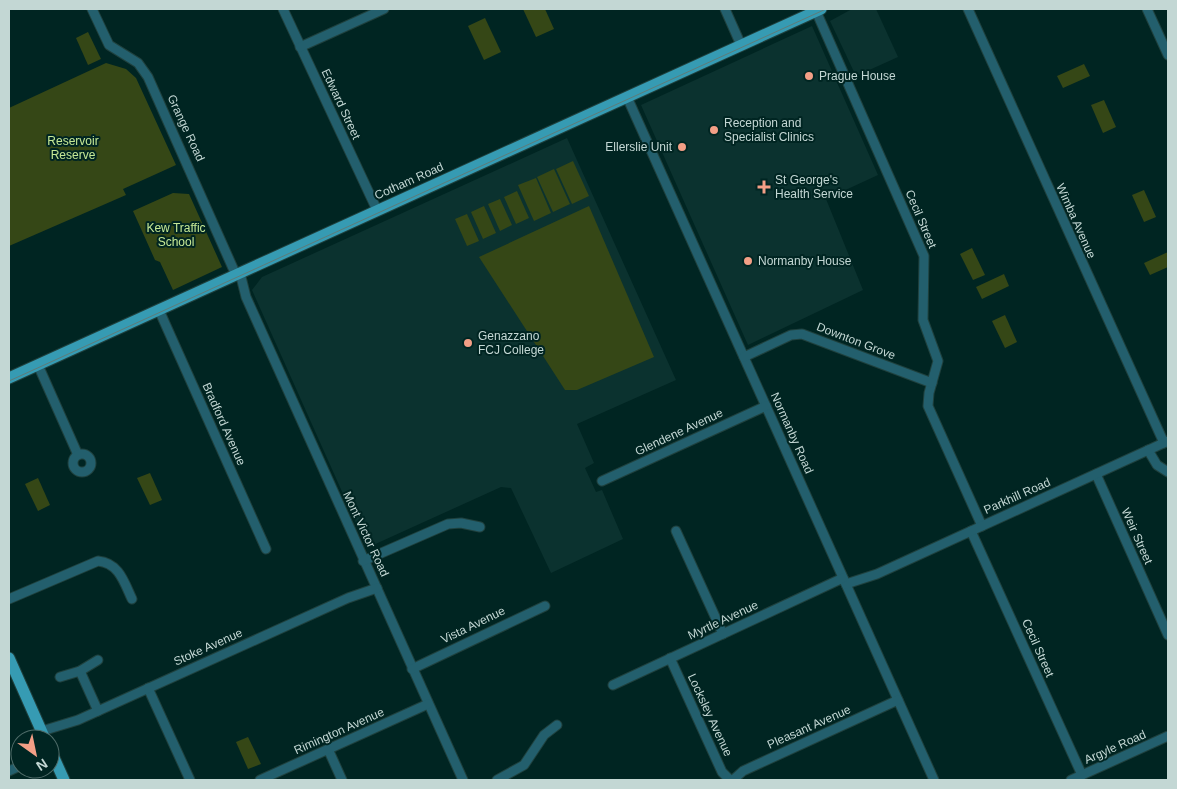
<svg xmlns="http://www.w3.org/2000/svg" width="1177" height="789" font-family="Helvetica,sans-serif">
<rect width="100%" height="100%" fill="#002522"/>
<!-- built -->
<g fill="#0b322f">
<polygon points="852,9 876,9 898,57 856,76 830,21"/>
<polygon points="812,26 878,175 826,199 863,290 748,345 641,105"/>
<polygon points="567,138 676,380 577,424 594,463 585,468 596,492 602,490 623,539 551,573 511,488 501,487 371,546 365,543 252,290 262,277"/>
</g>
<!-- green -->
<g fill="#354716">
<polygon points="523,9 545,9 554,29 536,37"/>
<polygon points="485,18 501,52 484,60 468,26"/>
<polygon points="88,32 101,59 88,65 76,38"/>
<polygon points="106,63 126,69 136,78 176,165 123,189 126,195 9,246 9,108"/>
<polygon points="1084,64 1090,76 1063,88 1057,76"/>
<polygon points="1104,100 1116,127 1103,133 1091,105"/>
<polygon points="573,161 589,196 572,204 556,169"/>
<polygon points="554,169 570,204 553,212 537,177"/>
<polygon points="536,178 551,213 534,221 518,185"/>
<polygon points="1144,190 1156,217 1144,222 1132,195"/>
<polygon points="517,191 529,218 516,224 504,197"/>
<polygon points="173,193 189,194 222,267 173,290 160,262 155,260 133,211"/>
<polygon points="500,199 512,225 500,231 488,204"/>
<polygon points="484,206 496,233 483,239 471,212"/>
<polygon points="589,206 654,357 577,390 565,390 479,257"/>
<polygon points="467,214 479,241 467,246 455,219"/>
<polygon points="972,248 985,275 973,280 960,254"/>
<polygon points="1168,252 1168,267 1150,275 1144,263"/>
<polygon points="1004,274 1009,286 982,299 976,287"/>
<polygon points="1005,315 1017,342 1005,348 992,321"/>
<polygon points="150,473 162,500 150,505 137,478"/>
<polygon points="38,478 50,505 38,511 25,484"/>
<polygon points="248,737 261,764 248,769 236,742"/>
</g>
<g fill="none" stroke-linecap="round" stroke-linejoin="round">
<defs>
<g id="minor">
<polyline points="92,9 109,45 138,63 148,77 236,275"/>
<polyline points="283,9 377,210"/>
<polyline points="725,9 741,45"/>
<polyline points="968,9 1164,443"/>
<polyline points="1147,9 1168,55"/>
<polyline points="816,11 924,256 923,320 938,361 929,393 928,406 982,526"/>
<polyline points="300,47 384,9"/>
<polyline points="627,97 934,780"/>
<polyline points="240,273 246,297 463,780"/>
<polyline points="159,310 266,549"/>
<polyline points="744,357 791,335 802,334 932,383"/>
<polyline points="38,365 78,455"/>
<polyline points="1148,450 1157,465 1168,472"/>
<circle cx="82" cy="463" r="9"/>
<polyline points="1096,474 1168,635"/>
<polyline points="602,481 766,406"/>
<polyline points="676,531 723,634"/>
<polyline points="971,531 1082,775"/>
<polyline points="363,561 448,524 461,523 480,527"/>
<polyline points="846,584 877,574 1168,441"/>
<path d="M9,599l89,-38c21,2 26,21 34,38"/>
<polyline points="670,658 722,772 730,780"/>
<polyline points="412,669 545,606"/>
<polyline points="80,671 98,711"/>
<polyline points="60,677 80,671 98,660"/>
<polyline points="613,685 843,578"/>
<polyline points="148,688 190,780"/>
<polyline points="42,731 78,720 348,598 377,588"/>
<polyline points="328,749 342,780"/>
<polyline points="9,771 20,766"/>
<polyline points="260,780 428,704"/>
<polyline points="497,780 524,765 544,735 557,725"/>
<polyline points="733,780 743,771 898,700"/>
<polyline points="1071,780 1168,736"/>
</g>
<g id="major">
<polyline points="9,378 821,9"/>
<polyline points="9,658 45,739"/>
<polyline points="50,749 64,780"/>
</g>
</defs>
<!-- minor casing -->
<use href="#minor" stroke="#1f413e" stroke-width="11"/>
<!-- major casing -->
<use href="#major" stroke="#1f413e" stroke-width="13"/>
<!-- minor -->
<use href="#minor" stroke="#235f6d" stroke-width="9"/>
<!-- major -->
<use href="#major" stroke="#369bb3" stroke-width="11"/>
<!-- tram -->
<polyline stroke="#5f7c79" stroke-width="1" points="9,381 826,9"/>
</g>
<!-- markers -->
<g fill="#f39f86" stroke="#002522" stroke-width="2">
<circle cx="809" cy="76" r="5"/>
<circle cx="714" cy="130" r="5"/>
<circle cx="682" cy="147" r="5"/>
<path d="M761.5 179.5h5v5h5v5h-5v5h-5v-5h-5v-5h5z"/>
<circle cx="748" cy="261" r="5"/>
<circle cx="468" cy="343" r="5"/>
</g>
<g text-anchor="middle" stroke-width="4" stroke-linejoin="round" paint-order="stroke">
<!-- poi labels -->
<g font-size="12" fill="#c3d7d4" stroke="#002522" text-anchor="start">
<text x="819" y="80">Prague House</text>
<text x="724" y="127">Reception and<tspan x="724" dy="14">Specialist Clinics</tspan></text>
<text x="672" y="151" text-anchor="end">Ellerslie Unit</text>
<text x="775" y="184">St George's<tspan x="775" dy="14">Health Service</tspan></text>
<text x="758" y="265">Normanby House</text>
<text x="478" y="340">Genazzano<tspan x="478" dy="14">FCJ College</tspan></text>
</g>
<!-- street labels -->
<g font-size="12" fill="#c3d7d4" stroke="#002522">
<text transform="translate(341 104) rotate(65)" y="4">Edward Street</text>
<text transform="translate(186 128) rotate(65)" y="4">Grange Road</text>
<text transform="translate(409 181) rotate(-24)" y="4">Cotham Road</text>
<text transform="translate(921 219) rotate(67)" y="4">Cecil Street</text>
<text transform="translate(1076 221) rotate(66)" y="4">Wimba Avenue</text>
<text transform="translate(856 341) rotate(21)" y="4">Downton Grove</text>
<text transform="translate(224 424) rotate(66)" y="4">Bradford Avenue</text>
<text transform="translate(679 432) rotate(-25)" y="4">Glendene Avenue</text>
<text transform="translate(792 433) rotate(66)" y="4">Normanby Road</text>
<text transform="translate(1017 496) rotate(-24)" y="4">Parkhill Road</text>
<text transform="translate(366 534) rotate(65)" y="4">Mont Victor Road</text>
<text transform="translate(1137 536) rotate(66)" y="4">Weir Street</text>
<text transform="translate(723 620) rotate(-25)" y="4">Myrtle Avenue</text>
<text transform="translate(473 625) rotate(-26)" y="4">Vista Avenue</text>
<text transform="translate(208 647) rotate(-24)" y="4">Stoke Avenue</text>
<text transform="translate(1038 648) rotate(66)" y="4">Cecil Street</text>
<text transform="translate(710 715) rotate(65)" y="4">Locksley Avenue</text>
<text transform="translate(809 727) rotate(-24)" y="4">Pleasant Avenue</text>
<text transform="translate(339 731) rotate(-24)" y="4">Rimington Avenue</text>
<text transform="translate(1115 747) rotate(-24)" y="4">Argyle Road</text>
</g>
<!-- park labels -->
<g font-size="12" fill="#c5e895" stroke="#002522">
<text x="73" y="145">Reservoir<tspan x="73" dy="14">Reserve</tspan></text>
<text x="176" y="232">Kew Traffic<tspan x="176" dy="14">School</tspan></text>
</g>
</g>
<!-- border -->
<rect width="1177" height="789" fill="none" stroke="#c3d7d4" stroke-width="20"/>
<!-- north arrow -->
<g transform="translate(35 754) rotate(147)"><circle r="24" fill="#002522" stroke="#4e6c69"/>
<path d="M0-4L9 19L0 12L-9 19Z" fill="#f39f86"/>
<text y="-8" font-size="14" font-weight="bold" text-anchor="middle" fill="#c3d7d4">N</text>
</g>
</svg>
